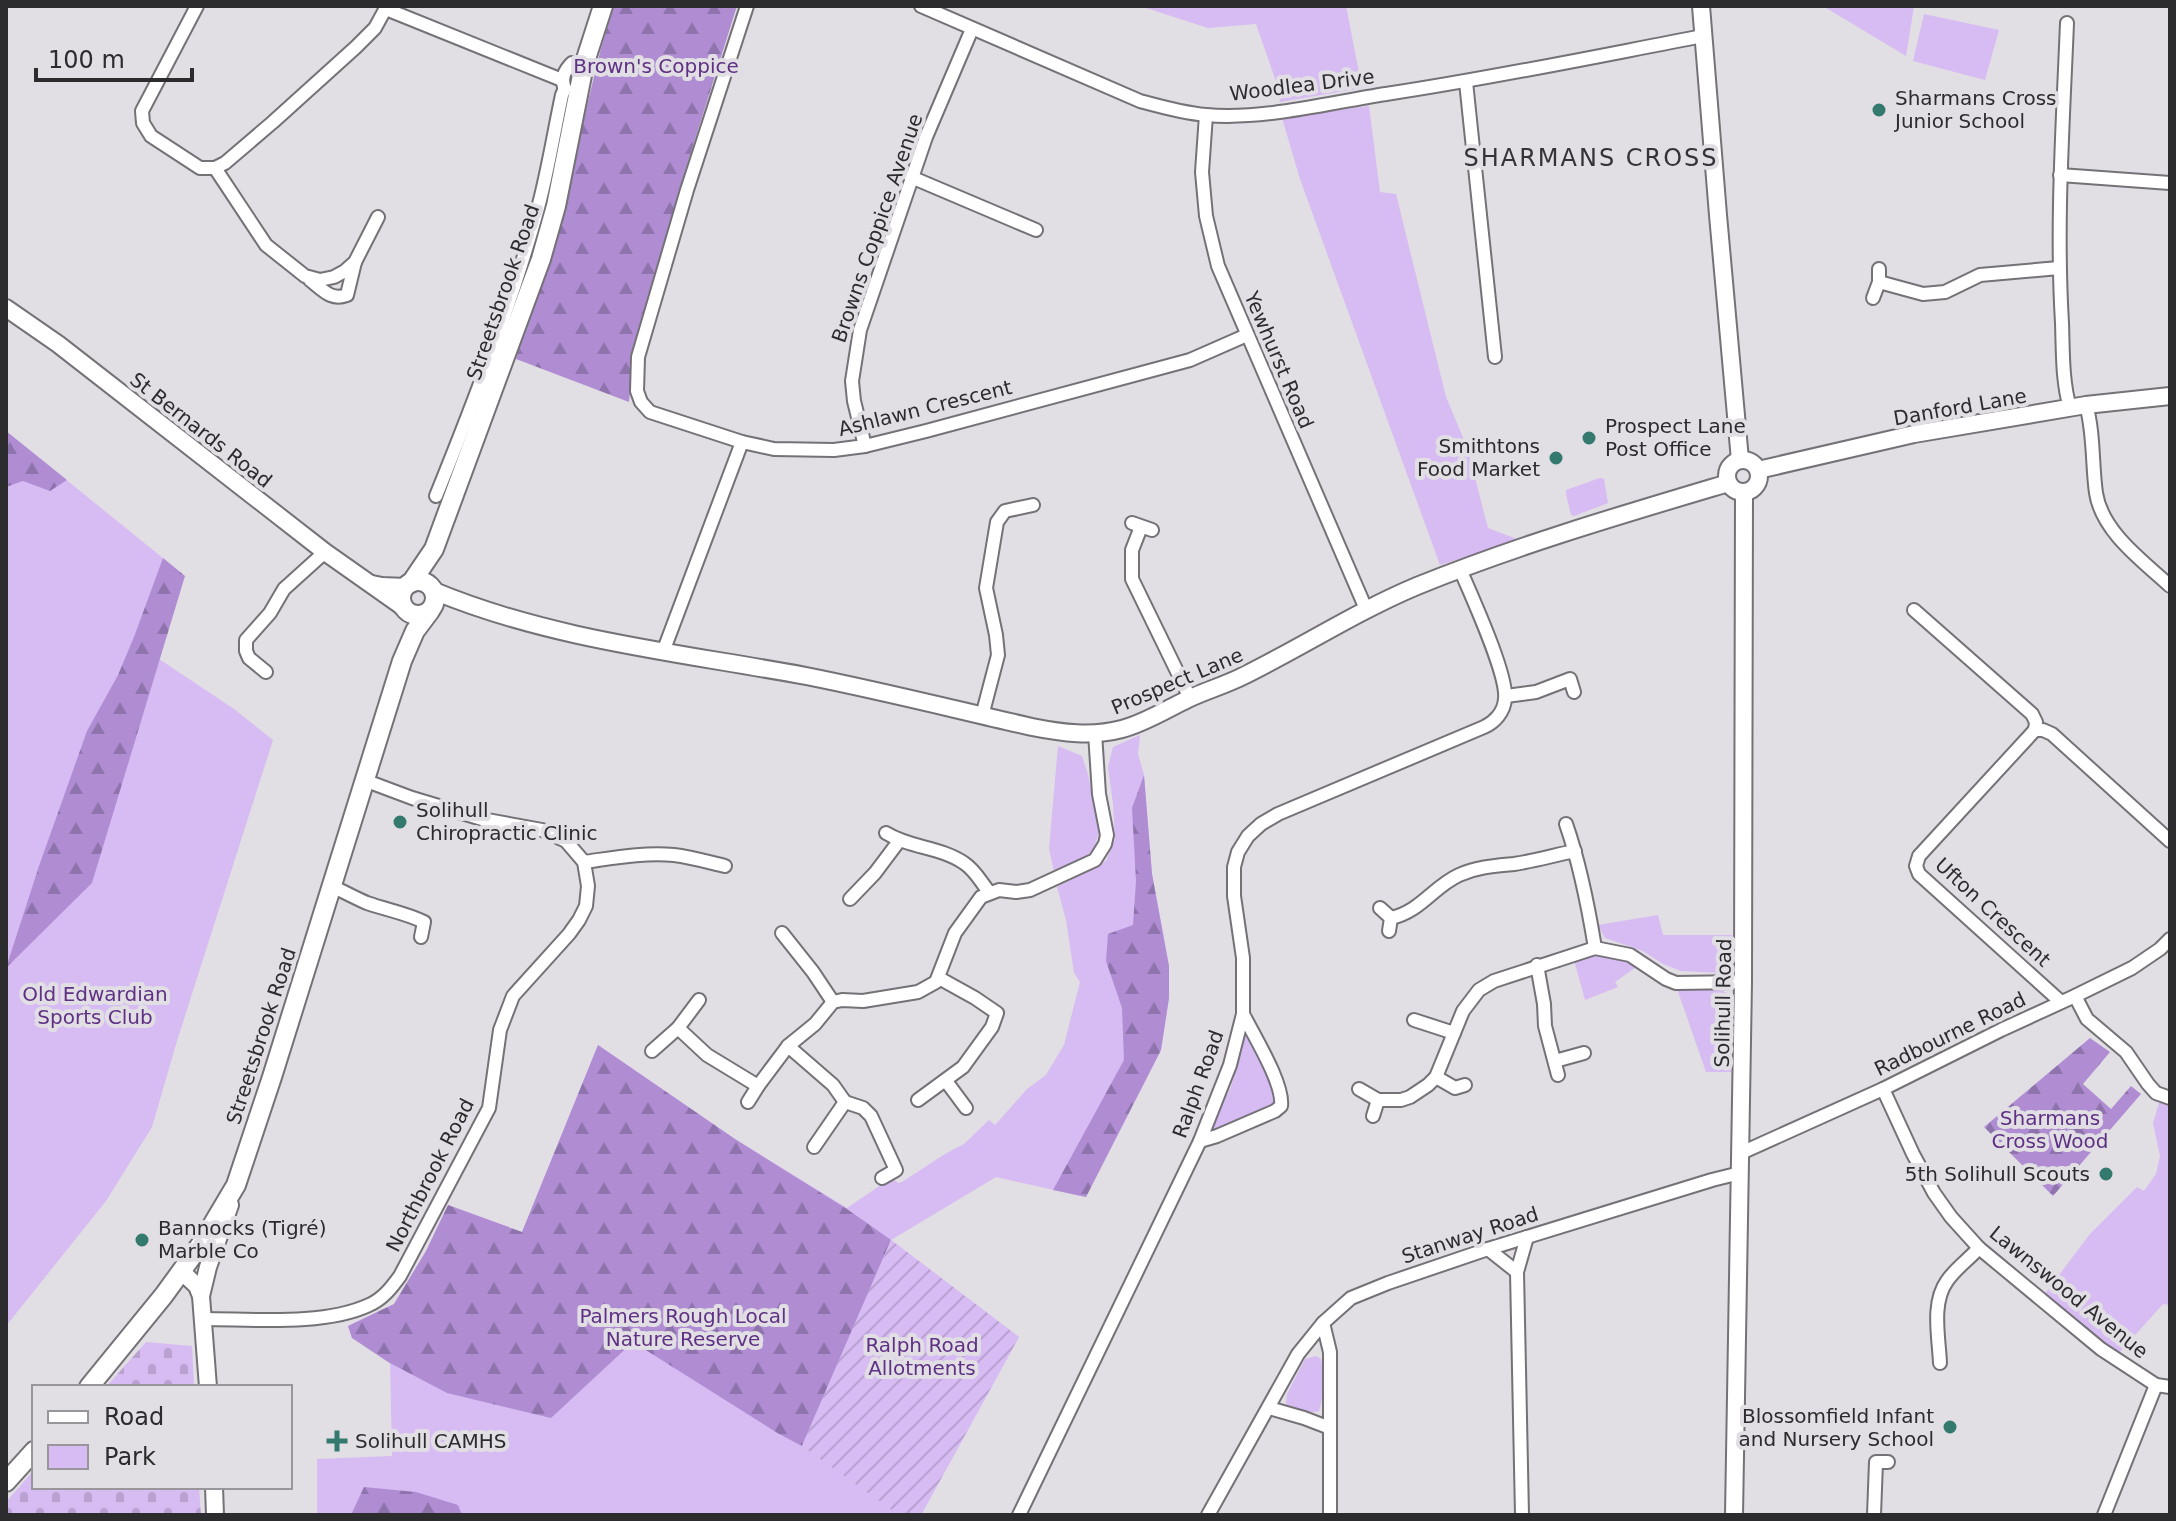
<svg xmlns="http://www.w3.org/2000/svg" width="2176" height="1521" font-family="'DejaVu Sans',sans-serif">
<defs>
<pattern id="forest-firs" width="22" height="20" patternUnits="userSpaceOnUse" patternTransform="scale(2)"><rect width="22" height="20" fill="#b08dd3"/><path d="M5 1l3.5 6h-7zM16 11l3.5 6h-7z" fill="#8f73ac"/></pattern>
<pattern id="cemetery-stones" width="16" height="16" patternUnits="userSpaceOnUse" patternTransform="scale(2)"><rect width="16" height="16" fill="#d7bbf3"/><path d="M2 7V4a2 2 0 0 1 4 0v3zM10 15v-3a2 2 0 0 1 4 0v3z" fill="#b9a1d1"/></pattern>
<pattern id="garden-furrows" width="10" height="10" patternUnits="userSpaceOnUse" patternTransform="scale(2)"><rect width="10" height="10" fill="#d7bbf3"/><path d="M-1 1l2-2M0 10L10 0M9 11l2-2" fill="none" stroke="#b9a1d1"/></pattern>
</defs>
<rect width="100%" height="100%" fill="#e1dee4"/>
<!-- green -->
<g fill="#d7bbf3">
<polygon points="1140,6 1346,6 1362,88 1280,102 1278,87 1256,24 1208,28"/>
<polygon points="1823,6 1914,6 1906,56"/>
<polygon points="1924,14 1999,30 1985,80 1913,61"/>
<polygon points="1369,106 1380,192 1396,194 1446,397 1467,447 1488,528 1519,540 1440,565 1300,179 1282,118"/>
<polygon points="6,431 185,576 144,644 159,659 234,709 273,740 177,1041 152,1127 106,1201 6,1326"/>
<polygon points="1600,478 1604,479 1608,503 1574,516 1571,515 1566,494 1566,490"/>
<polygon points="1140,735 1138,754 1144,775 1152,874 1169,966 1169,998 1161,1050 1086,1197 996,1177 891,1240 1019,1337 921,1515 317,1515 317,1459 392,1456 390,1361 352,1338 348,1326 394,1304 426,1251 448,1205 522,1232 598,1045 735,1139 847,1208 888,1180 894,1180 898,1183 902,1182 945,1154 964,1144 989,1120 995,1125 1027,1089 1046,1075 1064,1045 1080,982 1074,973 1066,920 1057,887 1106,861 1115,839 1113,804 1108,767 1113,747"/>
<polygon points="1058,746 1082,756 1088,774 1099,832 1094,848 1083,860 1054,871 1049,849"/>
<polygon points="1658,915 1663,935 1732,935 1730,970 1723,973 1681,971 1663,964 1643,951 1605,938 1598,925"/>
<polygon points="1593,955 1610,955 1639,965 1615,982 1618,987 1585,1000 1574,960"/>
<path d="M1676,986c17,1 42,-3 54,10l1,76h-25z"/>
<polygon points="1246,1033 1249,1036 1276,1096 1274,1104 1217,1130 1211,1128 1231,1087"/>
<polygon points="2159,1103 2170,1104 2170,1305 2163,1304 2119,1353 2044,1295 2090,1234 2137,1187 2144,1191 2156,1174 2160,1156 2153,1123"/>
<path d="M1316,1356l5,3c4,16 3,36 -2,52 -10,3 -24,-2 -33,-7l1,-10 18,-35z"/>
</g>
<!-- forest -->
<g fill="url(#forest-firs)">
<polygon points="614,6 737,6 680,187 633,361 629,402 516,359 563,204 601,48"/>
<polygon points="6,431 67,480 50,491 23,481 6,487"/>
<polygon points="163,558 185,576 92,883 6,968 39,866 87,731 118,675 134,637"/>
<polygon points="1144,775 1152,874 1169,966 1169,998 1161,1050 1086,1197 1053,1190 1124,1060 1122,1008 1106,961 1108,934 1133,925 1136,881 1132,808"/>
<polygon points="2090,1038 2110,1052 2083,1084 2111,1109 2131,1086 2141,1094 2053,1196 1984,1127"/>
<polygon points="598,1045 735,1139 847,1209 891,1240 802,1446 779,1434 633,1342 551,1418 447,1393 388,1362 352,1338 348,1326 394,1304 426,1251 448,1205 522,1232"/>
<polygon points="364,1487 416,1492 458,1505 462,1515 351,1515"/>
</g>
<!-- cemetery -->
<g fill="url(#cemetery-stones)">
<polygon points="146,1342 192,1346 194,1387 106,1387"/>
<polygon points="34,1470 34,1487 199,1487 201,1515 6,1515 6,1502"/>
</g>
<!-- garden -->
<polygon fill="url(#garden-furrows)" points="891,1240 1019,1337 921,1515 899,1515 802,1446"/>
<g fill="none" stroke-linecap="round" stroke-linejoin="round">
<defs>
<g id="minor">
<polyline points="197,6 142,111 143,123 151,136 200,168 215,168 266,245 305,276 320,280 334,277 345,271 355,262 378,217"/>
<polyline points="747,6 687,190 638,357 637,391 641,402 650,412 742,442 774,449 834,450 865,446 926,431 1190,360 1247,335"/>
<path d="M921,6l219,95c22,6 43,12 66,14 58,5 122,-12 180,-21 107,-16 212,-38 317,-58"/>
<polyline points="386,9 562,80"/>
<path d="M2067,23c-4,100 -11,200 -5,300 1,27 0,58 8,85"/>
<polyline points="1466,82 1495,357"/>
<path d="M564,87c-3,-10 1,-17 8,-24l12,2"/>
<polyline points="1206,115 1202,172 1206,216 1218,266 1366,609"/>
<polyline points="215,168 225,163 273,122 356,47 375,28 387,6"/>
<polyline points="2060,175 2170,183"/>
<polyline points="911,177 1036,230"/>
<path d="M310,280c13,10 21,21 37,15l8,-33"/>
<polyline points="1879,282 1923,294 1945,292 1980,275 2059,268"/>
<polyline points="1873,298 1879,282 1879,269"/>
<path d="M2086,405c8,26 6,60 10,88 6,39 47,68 74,93"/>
<polyline points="865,446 854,401 852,381 860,330 926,137 972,29"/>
<path d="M436,496c38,-94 75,-190 102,-288 10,-37 16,-76 24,-113l3,-7"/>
<polyline points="1132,523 1152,530"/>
<polyline points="1141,527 1132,550 1132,579 1190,698"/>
<polyline points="1914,610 2032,714 2036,722 2035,730"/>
<polyline points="663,652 742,442"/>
<polyline points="266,672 249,658 246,651 246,640 270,613 284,589 325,552"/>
<polyline points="1506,696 1536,692 1570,679 1574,692"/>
<polyline points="982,716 998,655 996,635 986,588 997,522 1005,511 1033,505"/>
<path d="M1566,824c14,40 22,81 29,124"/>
<path d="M886,833c24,15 55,14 78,30 11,7 17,19 25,29"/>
<path d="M584,862c29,-4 61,-10 90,-7 17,2 34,7 51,11"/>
<path d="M331,886c12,5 24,12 36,17 20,7 39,10 57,19l-3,15"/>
<polyline points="850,899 875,873 899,841"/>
<polyline points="1380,908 1391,918 1389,931"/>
<path d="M1391,918c30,-7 42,-31 68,-43 18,-8 35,-9 55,-11 20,-3 41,-9 61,-13"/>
<polyline points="782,933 813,972 833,1002"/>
<polyline points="1537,965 1544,1004 1545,1026 1558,1075"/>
<polyline points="2075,996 2087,1019 2126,1052 2148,1084 2156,1093 2170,1098"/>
<polyline points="699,1000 678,1028 707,1055 758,1086 748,1102"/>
<polyline points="2061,1002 1919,874 1916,866 1919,856 2035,730 2043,730 2052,734 2170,841"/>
<polyline points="1414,1020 1454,1033"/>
<polyline points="788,1046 833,1085 845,1102"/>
<polyline points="652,1051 678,1028"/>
<polyline points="1555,1061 1584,1053"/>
<polyline points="1436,1077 1455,1088 1465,1085"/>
<polyline points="946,1081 966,1108"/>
<polyline points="758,1086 788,1046 815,1024 833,1002 842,1000 863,1001 918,992 936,982 955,933 981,897 999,890 1016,892 1030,890 1095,860 1105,844 1107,835 1099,794 1095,733"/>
<polyline points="1359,1089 1378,1100 1401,1100 1410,1097 1428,1085 1436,1077 1463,1011 1479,990 1494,981 1595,948 1630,955 1666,979 1676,983 1743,982"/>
<polyline points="1883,1089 1913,1154 1934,1193 1951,1217 1979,1248 2101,1349 2156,1385 2170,1387"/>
<polyline points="918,1100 963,1067 992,1027 997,1013 975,998 939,978"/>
<polyline points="1373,1116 1378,1100"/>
<path d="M1200,1141l17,-5 58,-25 6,-5c3,-22 -27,-70 -38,-92"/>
<polyline points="814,1147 845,1102 863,1108 871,1116 896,1170 882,1178"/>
<polyline points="1741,1153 1883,1089 2001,1030 2075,996 2132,968 2160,949 2170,939"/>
<polyline points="1488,1249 1517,1272"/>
<path d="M204,1319c49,0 120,7 165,-14 14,-6 23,-18 31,-29l89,-168 11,-78 13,-34 56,-62 10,-14 7,-14 2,-20 -4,-24 -18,-21 -24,-11 -60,-11 -70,-21 -48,-18"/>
<polyline points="1323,1323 1330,1352 1330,1515"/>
<path d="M1940,1363c-1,-25 -9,-60 7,-82 8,-12 22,-22 32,-33"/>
<polyline points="1269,1408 1304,1418 1330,1428"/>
<path d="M1019,1515l181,-374 30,-76 13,-51v-56l-9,-62v-29l4,-15 10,-16 13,-12 17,-10 206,-87c11,-5 20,-15 21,-28 3,-24 -34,-104 -45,-130"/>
<polyline points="1208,1515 1298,1354 1323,1323 1351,1298 1388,1283 1488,1249 1712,1180 1740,1173"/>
<polyline points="1522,1515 1517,1272 1527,1237"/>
<polyline points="1874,1515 1876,1462 1888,1462"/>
<polyline points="2104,1515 2156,1385"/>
</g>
<g id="tertiary">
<polyline points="1701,6 1718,215 1740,460"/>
<polyline points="6,308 58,344 325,552 403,607"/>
<circle cx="1743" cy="476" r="16"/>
<polyline points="1758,470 1914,434 2086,405 2170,396"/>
<polyline points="372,584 382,586 406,587"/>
<path d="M434,591c118,49 248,62 372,85 76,15 151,34 226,51 30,6 60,10 90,2 23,-6 45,-20 66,-30 17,-8 34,-13 51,-21 60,-29 116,-66 178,-92 101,-41 207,-72 311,-103"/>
<polyline points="181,1271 197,1286 201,1296 208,1387"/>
<polyline points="201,1296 208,1267 230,1205"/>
<polyline points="214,1487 215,1515"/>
<polyline points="1734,1515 1743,982 1744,492"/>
</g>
<g id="secondary">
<circle cx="418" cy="598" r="17"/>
<polyline points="411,583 434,549 541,259 556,206 584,65 603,6"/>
<polyline points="89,1387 164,1295 201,1244 236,1185 272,1077 402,661 415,631 430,611"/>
<polyline points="6,1482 34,1451"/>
</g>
</defs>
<!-- minor casing -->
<use href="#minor" stroke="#747177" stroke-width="16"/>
<!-- tertiary casing -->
<use href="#tertiary" stroke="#747177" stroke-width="20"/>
<!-- secondary casing -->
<use href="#secondary" stroke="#747177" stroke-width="22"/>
<!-- minor -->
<use href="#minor" stroke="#fff" stroke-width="12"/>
<!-- tertiary -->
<use href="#tertiary" stroke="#fff" stroke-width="16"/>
<!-- secondary -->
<use href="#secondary" stroke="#fff" stroke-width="18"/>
</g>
<!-- markers -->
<g fill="#33796e" stroke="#e1dee4" stroke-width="3">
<circle cx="1879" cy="110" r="8"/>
<circle cx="1589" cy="438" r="8"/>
<circle cx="1556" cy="458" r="8"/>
<circle cx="400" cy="822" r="8"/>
<circle cx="2106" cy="1174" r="8"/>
<circle cx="142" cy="1240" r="8"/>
<circle cx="1950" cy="1427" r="8"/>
<path d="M333 1429h8v8h8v8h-8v8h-8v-8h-8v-8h8z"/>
</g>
<g text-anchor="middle" stroke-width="8" stroke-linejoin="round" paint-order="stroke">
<!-- park labels -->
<g font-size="20" fill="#5f3185" stroke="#e1dee4">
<text x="656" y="73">Brown's Coppice</text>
<text x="95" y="1001">Old Edwardian<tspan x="95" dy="23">Sports Club</tspan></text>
<text x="2050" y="1125">Sharmans<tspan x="2050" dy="23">Cross Wood</tspan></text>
<text x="683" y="1323">Palmers Rough Local<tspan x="683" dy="23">Nature Reserve</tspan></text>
<text x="922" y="1352">Ralph Road<tspan x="922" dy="23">Allotments</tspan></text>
</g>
<!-- street labels -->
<g font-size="20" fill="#2c2b2d" stroke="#e1dee4">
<text transform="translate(1302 85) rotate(-7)" y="7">Woodlea Drive</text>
<text transform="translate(877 228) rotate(-71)" y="7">Browns Coppice Avenue</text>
<text transform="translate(503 292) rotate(-71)" y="7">Streetsbrook Road</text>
<text transform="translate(1279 360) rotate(67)" y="7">Yewhurst Road</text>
<text transform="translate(1960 407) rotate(-10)" y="7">Danford Lane</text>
<text transform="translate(925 408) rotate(-14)" y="7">Ashlawn Crescent</text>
<text transform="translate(201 430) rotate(38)" y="7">St Bernards Road</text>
<text transform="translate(1177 681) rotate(-23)" y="7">Prospect Lane</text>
<text transform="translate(1993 912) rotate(43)" y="7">Ufton Crescent</text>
<text transform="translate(1723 1003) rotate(-89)" y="7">Solihull Road</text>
<text transform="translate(1950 1034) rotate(-26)" y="7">Radbourne Road</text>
<text transform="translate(261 1036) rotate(-72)" y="7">Streetsbrook Road</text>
<text transform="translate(1198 1084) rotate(-70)" y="7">Ralph Road</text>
<text transform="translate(430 1175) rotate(-63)" y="7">Northbrook Road</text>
<text transform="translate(1470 1235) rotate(-18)" y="7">Stanway Road</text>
<text transform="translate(2069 1292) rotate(39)" y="7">Lawnswood Avenue</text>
</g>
<!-- poi labels -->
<g font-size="20" fill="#2c2b2d" stroke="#e1dee4" text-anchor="start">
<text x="1895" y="105">Sharmans Cross<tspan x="1895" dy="23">Junior School</tspan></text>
<text x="1605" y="433">Prospect Lane<tspan x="1605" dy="23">Post Office</tspan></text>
<text x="1540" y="453" text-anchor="end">Smithtons<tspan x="1540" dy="23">Food Market</tspan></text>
<text x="416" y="817">Solihull<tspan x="416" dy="23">Chiropractic Clinic</tspan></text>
<text x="2090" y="1181" text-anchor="end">5th Solihull Scouts</text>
<text x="158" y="1235">Bannocks (Tigré)<tspan x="158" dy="23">Marble Co</tspan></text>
<text x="1934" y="1423" text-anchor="end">Blossomfield Infant<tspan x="1934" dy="23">and Nursery School</tspan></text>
<text x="355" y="1448">Solihull CAMHS</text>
</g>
<!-- quarter labels -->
<g font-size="24" letter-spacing="2" fill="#353337" stroke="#e1dee4">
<text x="1591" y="166">SHARMANS CROSS</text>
</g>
</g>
<!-- border -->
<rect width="2176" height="1521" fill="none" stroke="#2c2b2d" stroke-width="16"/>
<!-- legend -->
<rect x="32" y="1385" width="260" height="104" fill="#e1dee4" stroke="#99969b" stroke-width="2"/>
<rect x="48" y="1411" width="40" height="12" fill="#ffffff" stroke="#99969b" stroke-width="2"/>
<text x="104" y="1425" font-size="24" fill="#2c2b2d">Road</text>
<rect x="48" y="1445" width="40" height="24" fill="#d7bbf3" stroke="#99969b" stroke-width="2"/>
<text x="104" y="1465" font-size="24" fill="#2c2b2d">Park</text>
<!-- scale -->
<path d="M36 68v12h156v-12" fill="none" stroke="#2c2b2d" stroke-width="4"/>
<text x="48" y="68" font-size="24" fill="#2c2b2d" stroke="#e1dee4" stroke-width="6" paint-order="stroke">100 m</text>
</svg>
